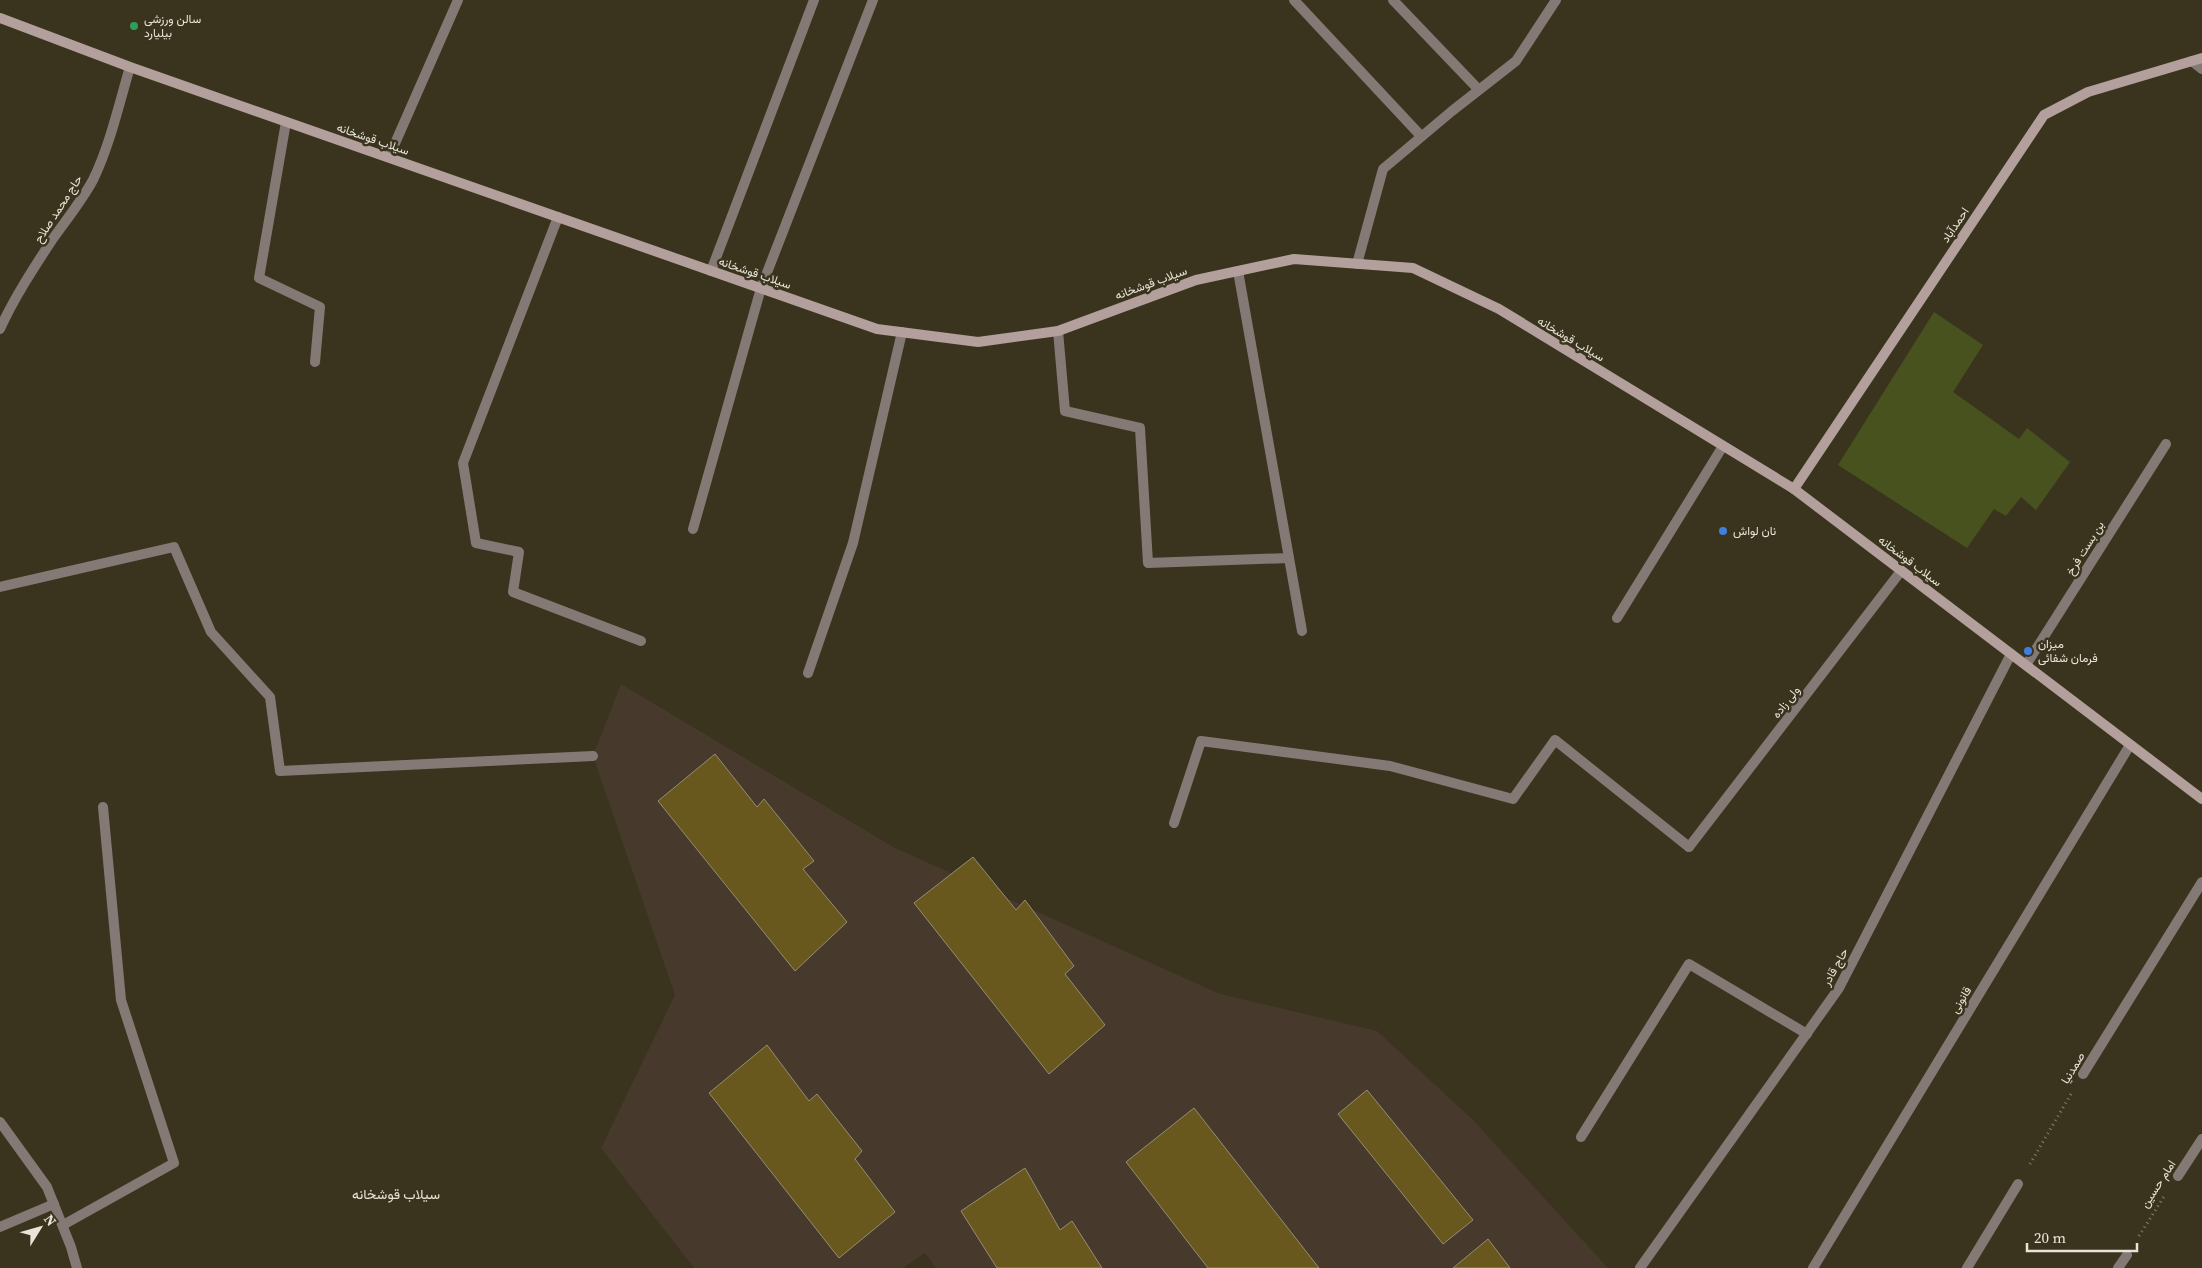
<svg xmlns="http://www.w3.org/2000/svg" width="2202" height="1268" font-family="'Source Serif 4',Vazirmatn,serif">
<rect width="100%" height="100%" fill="#3a341e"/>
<!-- education -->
<polygon fill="#47392c" points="621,684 893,847 1220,994 1377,1031 1473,1120 1608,1268 936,1268 925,1253 903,1268 694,1268 601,1148 675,995 593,756"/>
<!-- green -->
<polygon fill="#48521e" points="1934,312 1983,345 1953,392 2019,439 2027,428 2070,462 2036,510 2021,497 2006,516 1994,509 1967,548 1838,465"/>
<!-- building -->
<g fill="#68581e" stroke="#958e76">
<polygon points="715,754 757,807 764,799 814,861 803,869 847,922 795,971 658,801"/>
<polygon points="973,857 1016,910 1025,900 1074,966 1065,974 1105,1025 1049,1074 914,903"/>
<polygon points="767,1045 809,1101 817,1094 862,1151 855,1159 895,1212 839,1258 709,1093"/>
<polygon points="1367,1090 1473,1220 1443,1244 1338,1114"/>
<polygon points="1194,1108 1319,1268 1208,1268 1126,1162"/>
<polygon points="1025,1168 1060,1230 1072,1221 1102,1268 997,1268 961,1211"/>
<polygon points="1488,1239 1510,1268 1453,1268"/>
</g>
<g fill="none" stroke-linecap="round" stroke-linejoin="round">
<!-- path -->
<g stroke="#85806e" stroke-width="3" stroke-dasharray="1 4" stroke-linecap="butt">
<polyline points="2030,1164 2071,1094"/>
<polyline points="2139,1236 2165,1195"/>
</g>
<!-- lane -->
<g stroke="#857976" stroke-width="10">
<polyline points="1294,0 1421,136"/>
<polyline points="1393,0 1479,90"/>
<polyline points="2192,61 2202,69"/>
<polyline points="286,122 259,278 320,307 315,362"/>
<polyline points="389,157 458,0"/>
<polyline points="558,217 463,463 476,543 519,552 513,592 641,641"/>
<polyline points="1357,264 1383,169 1452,111 1516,61 1556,0"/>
<polyline points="711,271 814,0"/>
<polyline points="1238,271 1302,631"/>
<polyline points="1058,331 1065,411 1140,428 1148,563 1289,558"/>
<polyline points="693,529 761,288 873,0"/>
<polyline points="0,587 174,547 211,632 270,697 280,771 593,756"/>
<polyline points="1617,618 1723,446"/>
<polyline points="2026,665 2166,444"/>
<polyline points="808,673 853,543 902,332"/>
<polyline points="1174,823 1201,741 1390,766 1513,799 1555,740 1689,847"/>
<polyline points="2083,1074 2202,882"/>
<polyline points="1581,1137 1689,964 1807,1034"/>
<polyline points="2178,1176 2202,1139"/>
<polyline points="63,1225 174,1163 121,1000 103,807"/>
<polyline points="0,1227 54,1204"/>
<polyline points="1967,1268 2018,1184"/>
<polyline points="2118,1268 2127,1255"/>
</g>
<!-- street -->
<g stroke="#857976" stroke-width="10">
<path d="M0,329c14,-31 33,-60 52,-89 14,-20 29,-38 41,-60 17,-35 26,-76 37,-113"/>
<polyline points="1689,847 1901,571"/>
<polyline points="0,1122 47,1187 71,1247 77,1268"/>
<polyline points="1640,1268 1839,988 2011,654"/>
<polyline points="1813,1268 2130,745"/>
</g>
<!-- secondary -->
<g stroke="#b39f9b" stroke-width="10">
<polyline points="0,18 130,67 877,329 978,342 1058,331 1196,280 1294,259 1413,268 1499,309 1794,489 2202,799"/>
<polyline points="1794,489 2044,115 2088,92 2202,58"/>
</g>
</g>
<!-- markers -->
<circle fill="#2e9e5b" stroke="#3a341e" stroke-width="2" cx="134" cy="26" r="5"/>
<g fill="#3f7fe0" stroke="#3a341e" stroke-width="2">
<circle cx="1723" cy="531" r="5"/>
<circle cx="2028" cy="651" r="5"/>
</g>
<g text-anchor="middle" stroke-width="5" stroke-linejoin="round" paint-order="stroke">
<!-- poi labels -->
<g font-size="12" fill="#e8e4d7" stroke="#3a341e" text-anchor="start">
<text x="144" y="23">سالن ورزشی<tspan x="144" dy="14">بیلیارد</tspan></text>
<text x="1733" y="535">نان لواش</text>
<text x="2038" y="648">میزان<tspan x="2038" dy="14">فرمان شفائی</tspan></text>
</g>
<!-- street labels -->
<g font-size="12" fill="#e8e4d7" stroke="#3a341e">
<text transform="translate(373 139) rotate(19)" y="4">سیلاب قوشخانه</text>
<text transform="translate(58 209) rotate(-57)" y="4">حاج محمد صلاح</text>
<text transform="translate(1955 225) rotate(-56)" y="4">احمدآباد</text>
<text transform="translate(755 273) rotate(19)" y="4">سیلاب قوشخانه</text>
<text transform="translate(1151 283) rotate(-20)" y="4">سیلاب قوشخانه</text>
<text transform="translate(1571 339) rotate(31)" y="4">سیلاب قوشخانه</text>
<text transform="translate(2085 548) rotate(-58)" y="4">بن بست فرخ</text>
<text transform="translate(1910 561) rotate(37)" y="4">سیلاب قوشخانه</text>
<text transform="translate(1786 702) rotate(-52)" y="4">ولی زاده</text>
<text transform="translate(1835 967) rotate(-61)" y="4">حاج قادر</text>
<text transform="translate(1961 1000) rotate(-59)" y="4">قانونی</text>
<text transform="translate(2073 1068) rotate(-59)" y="4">صمدنیا</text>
<text transform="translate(2158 1184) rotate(-57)" y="4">امام حسین</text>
</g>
<!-- neighbourhood labels -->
<g font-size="14" fill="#e8e4d7" stroke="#3a341e">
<text x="396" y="1199">سیلاب قوشخانه</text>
</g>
</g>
<!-- north arrow -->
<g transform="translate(40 1228) rotate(53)" stroke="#3a341e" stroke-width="4" paint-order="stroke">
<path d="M0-4L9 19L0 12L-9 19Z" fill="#e8e4d7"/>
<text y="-8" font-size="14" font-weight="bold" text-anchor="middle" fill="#e8e4d7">N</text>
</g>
<!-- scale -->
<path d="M2027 1243v8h110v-8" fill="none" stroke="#e8e4d7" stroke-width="2.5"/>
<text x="2034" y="1243" font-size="15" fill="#e8e4d7" stroke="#3a341e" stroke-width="4" paint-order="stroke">20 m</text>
</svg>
